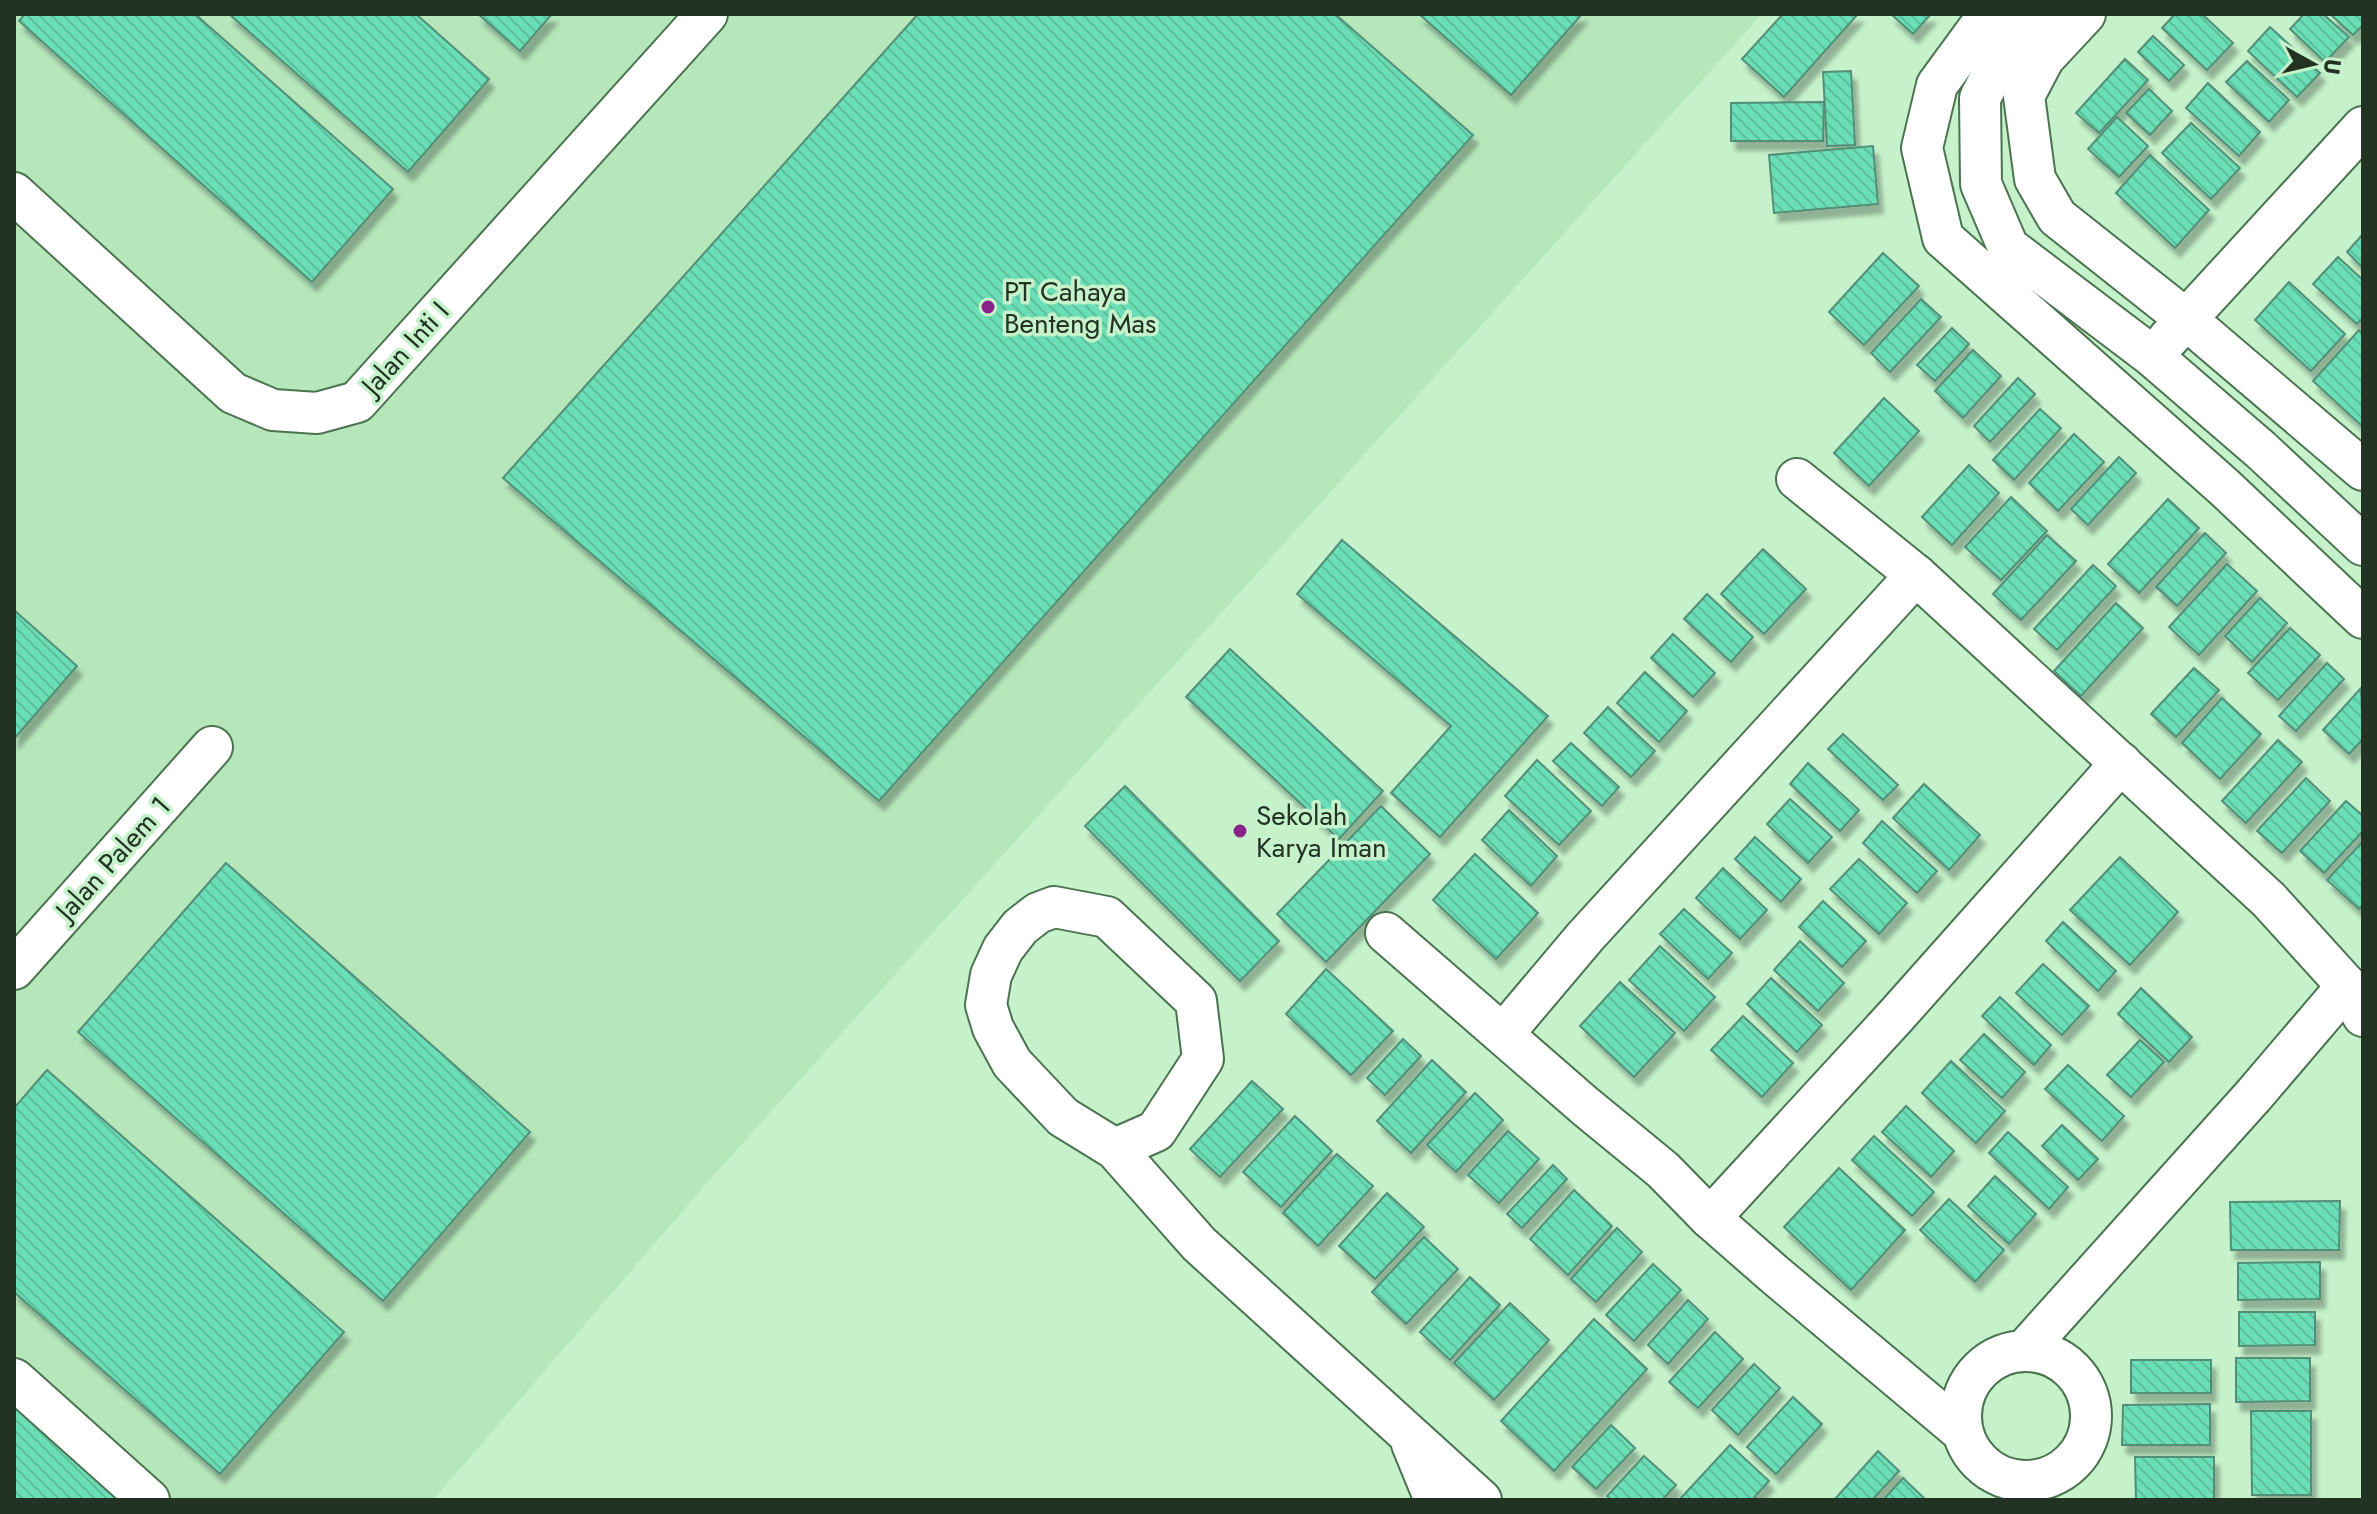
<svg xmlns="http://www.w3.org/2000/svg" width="2377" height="1514" font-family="Jost,sans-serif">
<defs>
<pattern id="building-back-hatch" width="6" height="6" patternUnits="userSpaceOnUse" patternTransform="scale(2)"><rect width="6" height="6" fill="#6bdeb6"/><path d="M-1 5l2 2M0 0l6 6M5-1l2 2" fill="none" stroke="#5cbf9c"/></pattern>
<filter id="shadow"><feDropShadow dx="5" dy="9" stdDeviation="2" flood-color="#0004"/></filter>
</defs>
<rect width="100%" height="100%" fill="#c5f2ca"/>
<!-- built -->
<polygon fill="#b5e7bb" points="14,14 1762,14 713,1176 433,1500 14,1500"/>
<!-- building -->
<g fill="url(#building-back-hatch)" stroke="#538e78" stroke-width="2" filter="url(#shadow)">
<polygon points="25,14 195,14 393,189 312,282 19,21"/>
<polygon points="229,14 416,14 489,79 408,172"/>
<polygon points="478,14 552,14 520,51"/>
<polygon points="918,14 1335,14 1473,135 879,801 503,478"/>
<polygon points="1419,14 1582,14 1511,95"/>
<polygon points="1783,14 1858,14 1784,97 1742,59"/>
<polygon points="1891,14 1931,14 1913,34"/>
<polygon points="2175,14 2202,14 2233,43 2207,70 2162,28"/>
<polygon points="2304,14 2323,14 2349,37 2325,62 2290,29"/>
<polygon points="2330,14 2363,14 2363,25 2353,35"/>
<polygon points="2270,27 2320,73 2297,97 2248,51"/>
<polygon points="2153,36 2184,65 2169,81 2138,52"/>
<polygon points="2125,59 2148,80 2099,133 2076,113"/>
<polygon points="2247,61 2289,100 2269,122 2226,82"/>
<polygon points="1851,71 1855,145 1827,146 1823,72"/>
<polygon points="2208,83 2260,132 2239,156 2186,108"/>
<polygon points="2149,89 2172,111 2150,135 2126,113"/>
<polygon points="1824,102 1823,141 1731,141 1731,103"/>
<polygon points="2117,117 2148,146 2119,177 2088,149"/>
<polygon points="2191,123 2240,168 2211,199 2162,153"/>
<polygon points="1873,146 1878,204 1774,213 1769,155"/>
<polygon points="2150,155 2209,210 2175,248 2116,193"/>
<polygon points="2363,234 2363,268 2347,252"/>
<polygon points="1883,253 1919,286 1864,345 1829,312"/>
<polygon points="2338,257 2363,280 2363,318 2357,324 2313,284"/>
<polygon points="2289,282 2345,334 2311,371 2255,320"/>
<polygon points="1921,299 1941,317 1890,372 1871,353"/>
<polygon points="1952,328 1969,344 1935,381 1917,365"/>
<polygon points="2359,330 2363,334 2363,427 2313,381"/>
<polygon points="1973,350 2001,376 1963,418 1935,391"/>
<polygon points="2018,378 2035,394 1990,442 1974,426"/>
<polygon points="1884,398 1919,431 1869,486 1834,453"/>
<polygon points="2040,409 2061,428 2014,480 1993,460"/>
<polygon points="2074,434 2104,462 2058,511 2029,483"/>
<polygon points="2119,457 2136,473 2088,525 2071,509"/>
<polygon points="1969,465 1999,493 1952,545 1922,517"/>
<polygon points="2011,497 2047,531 2001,580 1965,547"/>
<polygon points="2168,499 2199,528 2139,593 2108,564"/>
<polygon points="2205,533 2226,553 2177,606 2156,587"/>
<polygon points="2047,535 2076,561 2021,620 1993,594"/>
<polygon points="1342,540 1548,716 1440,837 1391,793 1451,726 1297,594"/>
<polygon points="1763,549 1806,589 1764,634 1721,594"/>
<polygon points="2227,564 2257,591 2199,655 2169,627"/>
<polygon points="2093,565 2116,586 2057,650 2034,629"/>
<polygon points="1707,594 1753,637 1731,662 1684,619"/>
<polygon points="2260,598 2287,623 2252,662 2225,636"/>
<polygon points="2116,603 2143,628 2081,696 2054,671"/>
<polygon points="14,610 77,666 14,739"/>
<polygon points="2290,628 2320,655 2278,700 2248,673"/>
<polygon points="1673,634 1715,673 1693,697 1651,658"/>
<polygon points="1230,649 1383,791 1339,839 1186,697"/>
<polygon points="2327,663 2344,679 2296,731 2279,716"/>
<polygon points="2194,668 2219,690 2176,737 2151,714"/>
<polygon points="1645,672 1687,711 1659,742 1617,703"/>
<polygon points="2361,688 2363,739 2349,754 2323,730"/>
<polygon points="2222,698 2261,734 2220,779 2182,743"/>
<polygon points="1608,707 1655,751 1631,777 1584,733"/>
<polygon points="1843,734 1898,785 1883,800 1828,749"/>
<polygon points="2278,740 2302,762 2246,823 2222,801"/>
<polygon points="1571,743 1619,787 1602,806 1553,761"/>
<polygon points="1537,760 1591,811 1559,845 1505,796"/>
<polygon points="1808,763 1859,810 1840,831 1790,784"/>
<polygon points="2306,778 2330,801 2282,853 2257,831"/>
<polygon points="1924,784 1980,835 1949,870 1893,818"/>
<polygon points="1125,786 1279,941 1240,981 1085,826"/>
<polygon points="1790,799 1832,837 1808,863 1767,824"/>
<polygon points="2346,801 2363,816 2363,831 2324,873 2300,851"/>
<polygon points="1381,806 1430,854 1326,962 1277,914"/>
<polygon points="1509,810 1557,856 1531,886 1482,840"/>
<polygon points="1882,821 1937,871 1917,893 1863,843"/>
<polygon points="1755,837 1801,879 1781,902 1735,859"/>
<polygon points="2363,841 2363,905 2359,909 2327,880"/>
<polygon points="1475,854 1538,913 1496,959 1433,900"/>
<polygon points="2120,857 2178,912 2130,965 2070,910"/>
<polygon points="1859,859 1907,903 1879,934 1830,889"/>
<polygon points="226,863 530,1132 383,1301 78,1032"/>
<polygon points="1723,868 1767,910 1740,939 1696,898"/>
<polygon points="1823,901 1866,941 1842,967 1799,927"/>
<polygon points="1684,909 1732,953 1708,979 1660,934"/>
<polygon points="2063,922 2116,971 2098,991 2046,941"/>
<polygon points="1800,941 1844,983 1818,1011 1774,970"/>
<polygon points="1660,946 1715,997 1684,1031 1629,980"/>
<polygon points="2043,964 2089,1006 2062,1035 2016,993"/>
<polygon points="1326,969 1393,1031 1351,1075 1286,1014"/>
<polygon points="1771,978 1822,1025 1797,1052 1747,1004"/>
<polygon points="1620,982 1675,1033 1634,1077 1580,1026"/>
<polygon points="2141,988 2192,1037 2169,1062 2118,1014"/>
<polygon points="2000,997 2051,1045 2034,1065 1982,1016"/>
<polygon points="1743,1016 1793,1063 1762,1097 1711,1050"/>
<polygon points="1984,1034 2025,1072 2002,1098 1960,1060"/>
<polygon points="1403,1039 1421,1056 1385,1095 1367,1078"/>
<polygon points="2140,1040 2164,1062 2131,1097 2107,1075"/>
<polygon points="1432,1060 1466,1092 1411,1153 1377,1121"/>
<polygon points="1951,1061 2005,1111 1976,1143 1922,1093"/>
<polygon points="2068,1065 2124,1116 2102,1141 2045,1089"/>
<polygon points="47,1070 344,1332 220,1474 14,1292 14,1108"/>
<polygon points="1252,1081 1283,1109 1220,1177 1190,1149"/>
<polygon points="1475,1093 1503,1120 1456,1172 1427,1145"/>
<polygon points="1906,1106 1954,1151 1931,1177 1882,1132"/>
<polygon points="1295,1116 1332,1151 1281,1207 1243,1172"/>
<polygon points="2062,1125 2098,1159 2078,1180 2042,1146"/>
<polygon points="1508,1131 1539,1159 1499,1203 1468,1175"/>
<polygon points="2008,1132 2068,1187 2049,1209 1989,1153"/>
<polygon points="1874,1136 1934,1192 1912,1216 1852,1160"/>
<polygon points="1337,1154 1373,1186 1318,1246 1283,1213"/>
<polygon points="1553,1165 1567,1179 1522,1228 1507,1214"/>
<polygon points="1839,1168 1905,1230 1851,1290 1784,1227"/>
<polygon points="1995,1176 2036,1214 2009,1244 1968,1206"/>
<polygon points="1574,1190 1612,1226 1568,1275 1530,1239"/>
<polygon points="1387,1193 1424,1227 1375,1279 1339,1246"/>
<polygon points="1949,1199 2004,1250 1975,1282 1920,1230"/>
<polygon points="2340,1201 2339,1250 2231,1250 2230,1202"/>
<polygon points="1617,1228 1642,1252 1596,1302 1571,1279"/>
<polygon points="1424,1237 1458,1269 1406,1324 1372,1292"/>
<polygon points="2320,1262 2320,1299 2238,1300 2238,1263"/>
<polygon points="1653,1264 1681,1290 1634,1341 1606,1315"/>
<polygon points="1470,1277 1500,1305 1450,1360 1420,1332"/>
<polygon points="1688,1300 1708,1319 1668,1364 1648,1345"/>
<polygon points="1510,1303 1549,1340 1494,1400 1454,1363"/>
<polygon points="2239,1312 2315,1312 2315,1345 2239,1346"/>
<polygon points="1594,1319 1647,1369 1554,1471 1501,1421"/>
<polygon points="1715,1332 1743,1359 1698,1408 1669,1382"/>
<polygon points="2236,1358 2310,1358 2310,1401 2236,1402"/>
<rect x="2131" y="1360" width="80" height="33"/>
<polygon points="1754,1364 1780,1388 1738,1435 1712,1410"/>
<polygon points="14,1386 143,1500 14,1500"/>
<polygon points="1793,1397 1822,1424 1776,1474 1747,1447"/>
<polygon points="2210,1404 2210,1445 2122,1445 2123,1405"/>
<polygon points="2251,1411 2311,1411 2311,1495 2252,1495"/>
<polygon points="1611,1425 1635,1448 1596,1489 1572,1467"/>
<polygon points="1730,1445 1769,1481 1752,1500 1679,1500"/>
<polygon points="1878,1451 1899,1471 1872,1500 1834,1500"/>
<polygon points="1644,1456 1676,1485 1662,1500 1611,1500 1607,1496"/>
<polygon points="2135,1457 2214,1457 2214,1500 2136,1500"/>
<polygon points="1903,1478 1926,1500 1883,1500"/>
</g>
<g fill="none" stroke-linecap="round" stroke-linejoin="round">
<defs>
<g id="minor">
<polyline points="1989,14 1937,85 1922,148 1943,238 2224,487 2363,618"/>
<polyline points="2036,14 2003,54 1980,98 1981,184 2008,247 2152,356 2261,450 2363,545"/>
<polyline points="2085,14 2044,58 2024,96 2035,179 2057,217 2187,320 2363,470"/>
<polyline points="14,193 233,393 273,410 317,413 357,402 707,14"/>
<polyline points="2168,339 2363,127"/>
<polyline points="1797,479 1916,575 2269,900 2347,986 2363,1016"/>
<polyline points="1386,933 1585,1106 1663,1170 1710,1218 1774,1274 1961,1431"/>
<polyline points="14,969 212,747"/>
<polyline points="1504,1033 1585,937 1916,575"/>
<polyline points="1115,1149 1156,1131 1203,1059 1196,1001 1107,917 1054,907 1038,913 1020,927 1003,949 991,975 986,1005 993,1028 1012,1063 1063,1117 1115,1149 1199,1244 1481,1500"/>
<polyline points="1710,1218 1895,1017 2121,763"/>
<polyline points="2025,1350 2254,1095 2347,986"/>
<circle cx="2026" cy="1416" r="65"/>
<polyline points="14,1379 149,1500"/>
<polyline points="1412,1444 1435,1500"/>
</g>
</defs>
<!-- minor casing -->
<use href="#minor" stroke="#4b7350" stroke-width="44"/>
<!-- minor -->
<use href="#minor" stroke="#fff" stroke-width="40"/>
</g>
<!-- markers -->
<g fill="#89238a" stroke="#c5f2ca" stroke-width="3">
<circle cx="988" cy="307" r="8"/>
<circle cx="1240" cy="831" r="8"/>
</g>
<g text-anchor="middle" stroke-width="7" stroke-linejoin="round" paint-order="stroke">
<!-- poi labels -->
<g font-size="28" fill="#223324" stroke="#c5f2ca" text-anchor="start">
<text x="1004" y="301">PT Cahaya<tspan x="1004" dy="32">Benteng Mas</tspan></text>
<text x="1256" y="825">Sekolah<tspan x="1256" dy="32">Karya Iman</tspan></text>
</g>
<!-- street labels -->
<g font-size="28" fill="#223324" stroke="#c5f2ca">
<text transform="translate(405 348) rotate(-48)" y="10">Jalan Inti I</text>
<text transform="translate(113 858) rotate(-48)" y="10">Jalan Palem 1</text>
</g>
</g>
<!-- border -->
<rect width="2377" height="1514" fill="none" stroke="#223324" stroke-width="32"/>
<!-- north arrow -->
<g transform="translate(2313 64) rotate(98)" stroke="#c5f2ca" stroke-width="6" paint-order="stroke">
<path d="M0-6L14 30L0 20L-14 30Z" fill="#223324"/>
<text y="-12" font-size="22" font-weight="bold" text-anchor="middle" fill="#223324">U</text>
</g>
</svg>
